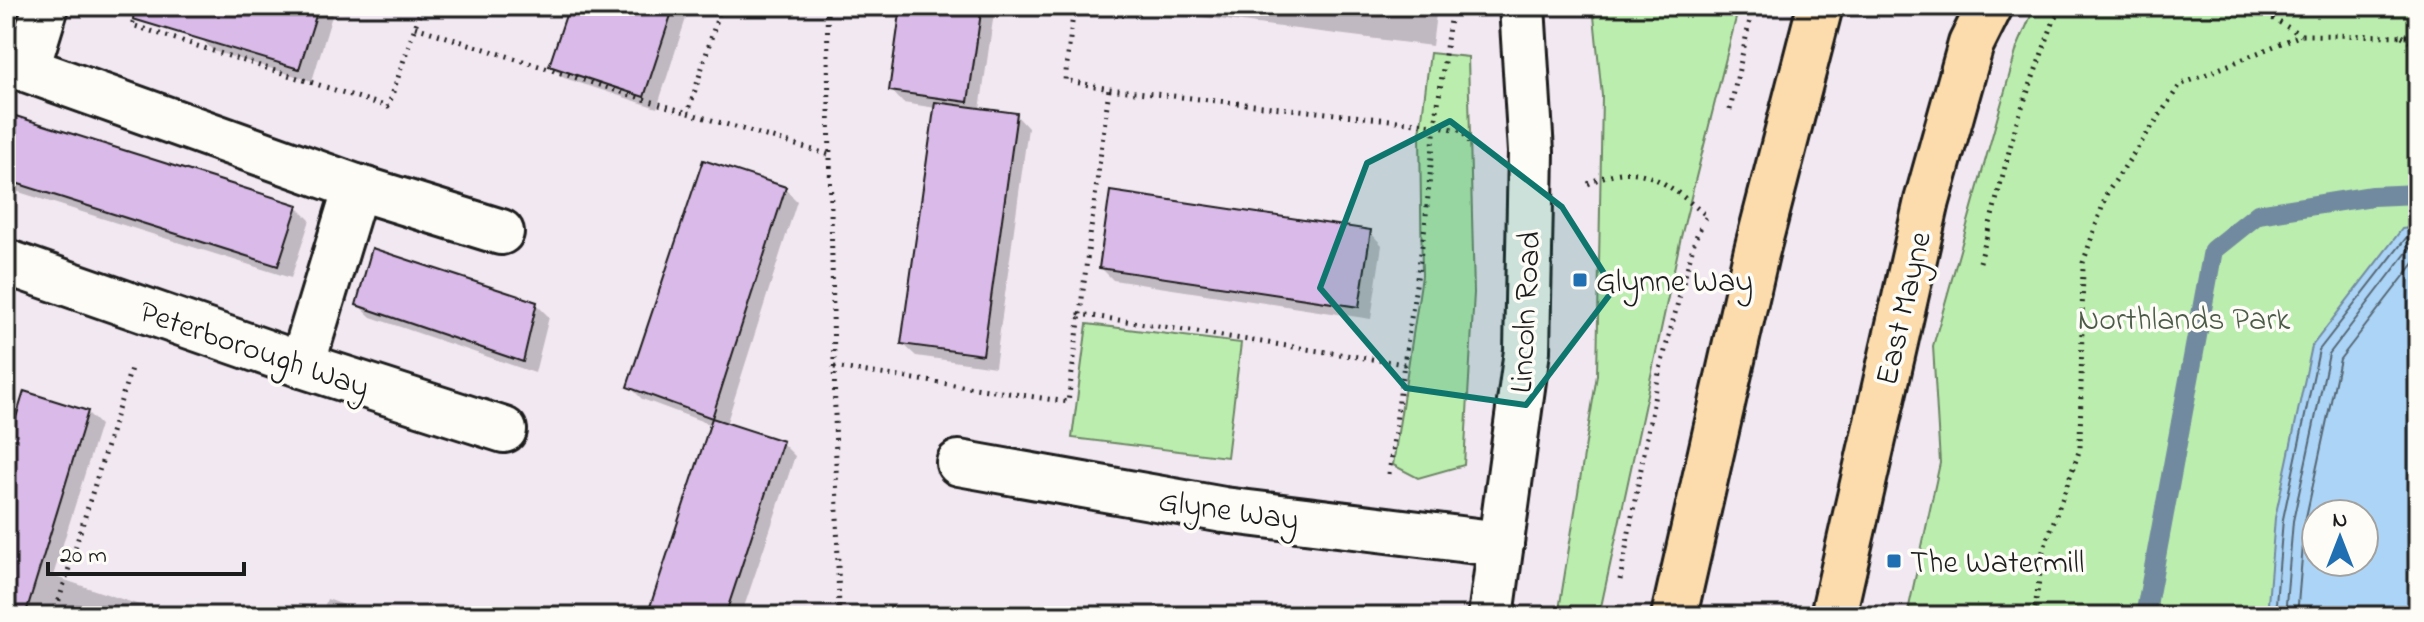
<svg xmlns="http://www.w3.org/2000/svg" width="2424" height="622" font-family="'Indie Flower',sans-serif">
<rect width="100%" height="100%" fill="#f2e8f2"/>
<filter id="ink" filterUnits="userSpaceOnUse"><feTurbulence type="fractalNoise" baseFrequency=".0125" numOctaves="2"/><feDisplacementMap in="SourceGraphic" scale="16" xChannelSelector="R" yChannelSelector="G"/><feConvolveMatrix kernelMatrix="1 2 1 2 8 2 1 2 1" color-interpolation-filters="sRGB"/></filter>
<g filter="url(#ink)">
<!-- green -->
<g fill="#bbeeae" stroke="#6c8565" stroke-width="2" fill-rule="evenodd">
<polygon points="1593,6 1739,6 1681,237 1599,616 1558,616 1597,375 1602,96"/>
<path d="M2035,6h383v610h-511l33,-153 -7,-117 84,-298zM2316,514h48v48h-48z"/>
<polygon points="1430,53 1468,57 1474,293 1464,465 1418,478 1393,465 1422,276 1420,134"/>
<polygon points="1087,324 1241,343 1227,457 1072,438"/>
</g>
<!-- water -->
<path fill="#abd4f6" stroke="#728a9f" stroke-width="2" fill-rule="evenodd" d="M2418,227v389h-151l8,-98 37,-172 90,-117zM2316,514h48v48h-48z"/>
<!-- shadow -->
<g fill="#0003">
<polygon points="6,6 20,6 17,16 6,12"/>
<polygon points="211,6 335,6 312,81 213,51 201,38"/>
<polygon points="571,6 690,6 657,108 564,78 552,66"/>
<polygon points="903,6 995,6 980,110 1016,115 1028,128 995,367 916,356 903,344 936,108 903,103 891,90"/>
<polygon points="1113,6 1437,6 1432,46"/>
<polygon points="6,115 297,207 310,220 291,278 6,188"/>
<polygon points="785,189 797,201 726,425 782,443 795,456 741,616 649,616 712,425 642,399 629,386"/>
<polygon points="1370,232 1382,245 1371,319 1113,280 1101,268"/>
<polygon points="536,304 549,317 535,373 371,317 358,305"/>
<polygon points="87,412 100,425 53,576 172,616 6,616 6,458"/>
<polygon points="327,599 377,616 321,616"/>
<polygon points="1041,606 1105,616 1040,616"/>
</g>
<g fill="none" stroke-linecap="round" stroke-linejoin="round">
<!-- shore -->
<g stroke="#556673" stroke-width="2">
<polyline points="2275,616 2283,519 2319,350 2406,238 2418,235"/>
<polyline points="2285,616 2293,521 2329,354 2411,247 2418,245"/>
<polyline points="2297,616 2305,522 2340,359 2418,258"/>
</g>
<!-- stream -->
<polyline stroke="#728a9f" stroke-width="20" points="2145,616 2213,250 2258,214 2372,196 2418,194"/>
</g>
<!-- building -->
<g fill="#d9bae8" stroke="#1c1c1c" stroke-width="2">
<polygon points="135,6 319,6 299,69 133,19"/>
<polygon points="569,6 674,6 644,97 549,66"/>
<polygon points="901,6 982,6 968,102 889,91"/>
<polygon points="935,102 1017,113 983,355 901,344"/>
<polygon points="6,113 298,205 278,266 6,180"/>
<polygon points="703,160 786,187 712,418 627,387"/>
<polygon points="1110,191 1371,230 1359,307 1099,268"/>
<polygon points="372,248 537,302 523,362 356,305"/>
<polygon points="24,391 88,411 25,616 6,616 6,451"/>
<polygon points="712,418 783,441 725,616 647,616"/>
</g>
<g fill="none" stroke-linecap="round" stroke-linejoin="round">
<defs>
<g id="street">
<polyline points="6,62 356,187 501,232"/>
<polyline points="27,68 46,6"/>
<polyline points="6,262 302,365 504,430"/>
<polyline points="302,365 356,187"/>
<polyline points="959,463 1224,510 1501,544"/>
<polyline points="1491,616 1527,351 1531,152 1522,6"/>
</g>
<g id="primary">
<polyline points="1674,616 1756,254 1820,6"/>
<polyline points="1833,616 1927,201 1971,44 1990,6"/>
</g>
</defs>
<!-- street casing -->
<use href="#street" stroke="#1c1c1c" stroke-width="50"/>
<!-- primary casing -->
<use href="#primary" stroke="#1c1c1c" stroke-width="50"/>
<!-- path -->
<g stroke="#1c1c1c" stroke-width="5" stroke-dasharray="2 6" stroke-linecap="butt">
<polyline points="138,6 132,25 388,107 422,6"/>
<polyline points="721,6 688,113 830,155"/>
<polyline points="827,6 839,616"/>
<polyline points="1074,6 1065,80 1109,89 1435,125 1425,226 1404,364 1080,314 1109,89"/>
<polyline points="1452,6 1435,125 1462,131 1472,146"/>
<polyline points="2252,6 2301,35"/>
<polyline points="415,27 688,113"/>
<polyline points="2402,36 2418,47"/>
<polyline points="1730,110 1753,6"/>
<path d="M1588,184c52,-28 79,0 119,32l-2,3"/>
<polyline points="1980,262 2017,121 2053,23 2063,6"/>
<polyline points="834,367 1068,402 1080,314"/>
<polyline points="1389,474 1404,364"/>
<polyline points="1620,580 1659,373 1695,239 1701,227"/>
<polyline points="54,616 132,365"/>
<polyline points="2034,616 2043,551 2080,449 2083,263 2107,193 2180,85 2301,35 2418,36"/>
</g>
<!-- street -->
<use href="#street" stroke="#fdfcf7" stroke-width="44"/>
<!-- primary -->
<use href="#primary" stroke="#fcdcac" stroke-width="44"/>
</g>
</g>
<!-- marked area -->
<path fill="#0f766e" fill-opacity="0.2" stroke="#0f766e" stroke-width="6" stroke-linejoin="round" d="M1450,121l112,86 52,82 -88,116 -120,-17 -86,-100 47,-125z"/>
<!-- markers -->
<g fill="#1f6fb2" stroke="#fdfcf7" stroke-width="3">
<rect x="1572" y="272" width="16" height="16" rx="4"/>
<rect x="1886" y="553" width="16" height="16" rx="4"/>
</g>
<g text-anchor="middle" stroke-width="7" stroke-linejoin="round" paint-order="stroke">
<!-- poi labels -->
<g font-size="32" fill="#1c1c1c" stroke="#fdfcf7" text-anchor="start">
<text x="1596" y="291">Glynne Way</text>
<text x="1910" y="572">The Watermill</text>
</g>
<!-- street labels -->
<g font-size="32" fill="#1c1c1c" stroke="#fdfcf7">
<text transform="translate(1902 308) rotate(-77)" y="11">East Mayne</text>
<text transform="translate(1524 312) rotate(-87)" y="11">Lincoln Road</text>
<text transform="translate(255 348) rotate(19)" y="11">Peterborough Way</text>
<text transform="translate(1229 509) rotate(8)" y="11">Glyne Way</text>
</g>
<!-- park labels -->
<g font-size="32" fill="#4c5b48" stroke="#fdfcf7">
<text x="2184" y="329">Northlands Park</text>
</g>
</g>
<!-- margin -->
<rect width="2424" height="622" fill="none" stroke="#fdfcf7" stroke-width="32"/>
<rect x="16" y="16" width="2392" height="590" fill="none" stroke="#1c1c1c" stroke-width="3" filter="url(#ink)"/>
<!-- north arrow -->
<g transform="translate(2340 538)"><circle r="38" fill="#fdfcf7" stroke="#a3a29f" stroke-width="2"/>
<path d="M0-6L14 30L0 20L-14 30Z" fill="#1f6fb2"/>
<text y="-12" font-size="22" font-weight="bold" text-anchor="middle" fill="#1c1c1c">N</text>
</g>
<!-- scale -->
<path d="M48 562v12h196v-12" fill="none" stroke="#1c1c1c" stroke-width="4"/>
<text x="60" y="562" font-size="24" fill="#1c1c1c" stroke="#fdfcf7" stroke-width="6" paint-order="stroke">20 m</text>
</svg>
